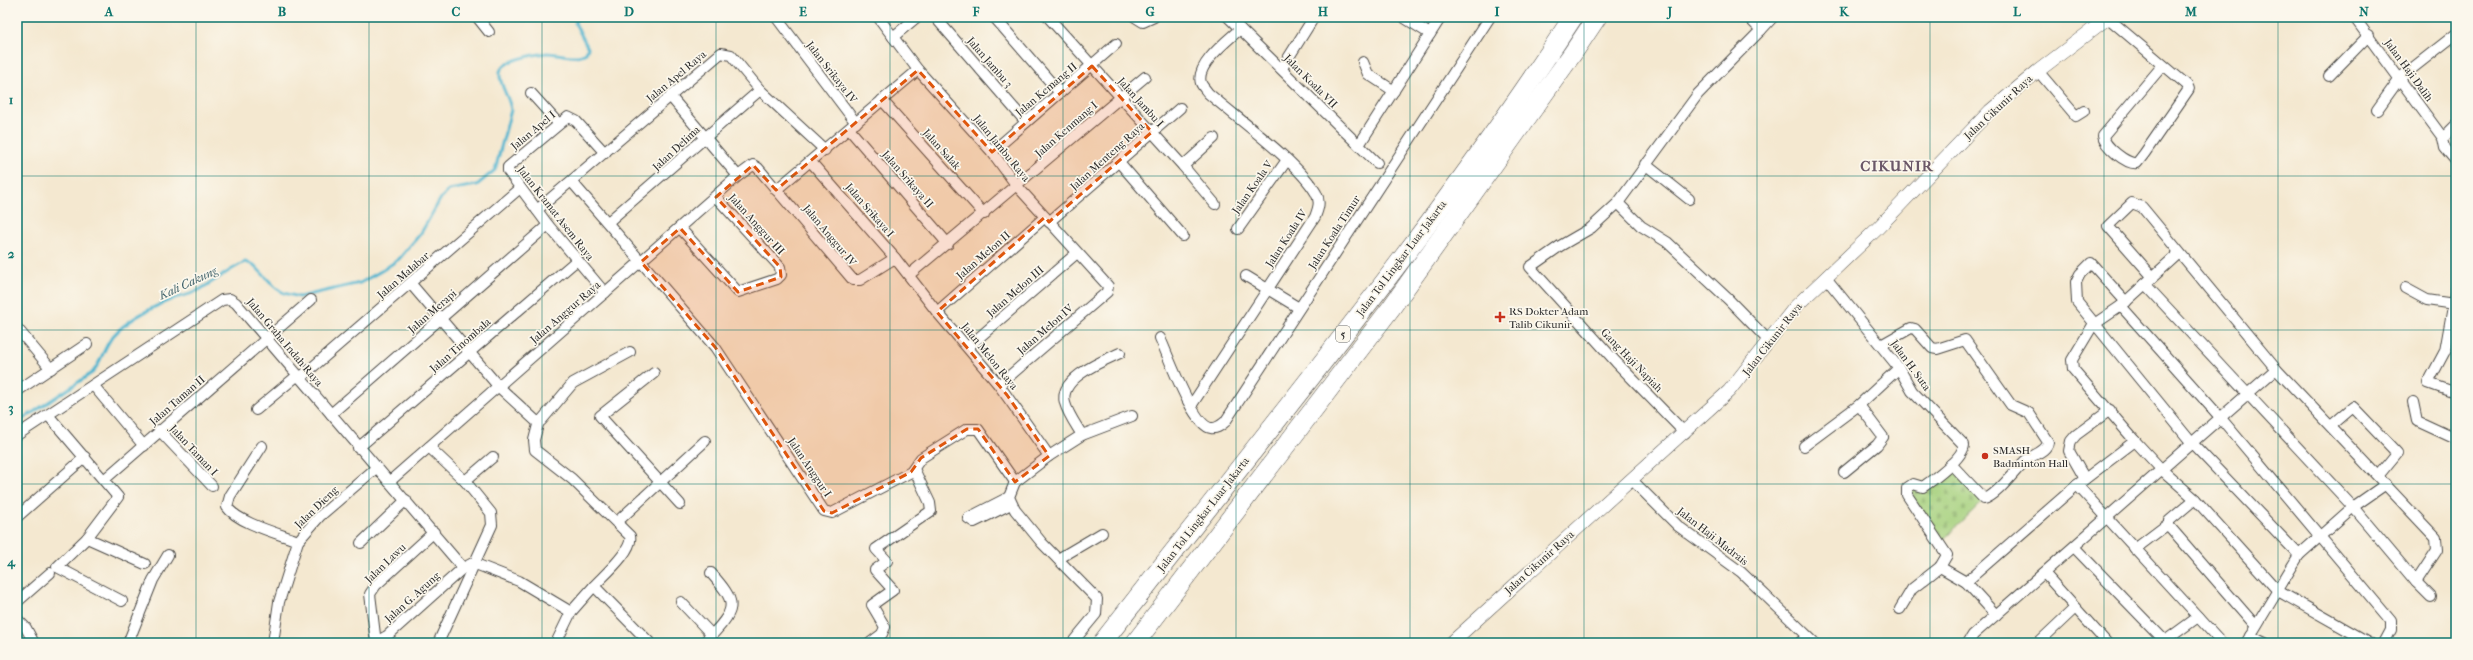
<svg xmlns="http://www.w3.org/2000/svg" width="2473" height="660" font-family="'IM FELL French Canon',serif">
<defs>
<pattern id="cemetery-stones" width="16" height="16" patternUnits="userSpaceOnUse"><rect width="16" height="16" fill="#a4d07c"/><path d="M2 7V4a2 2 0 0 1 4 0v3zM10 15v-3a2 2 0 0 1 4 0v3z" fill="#8db36b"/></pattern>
</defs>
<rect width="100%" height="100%" fill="#fbf7ec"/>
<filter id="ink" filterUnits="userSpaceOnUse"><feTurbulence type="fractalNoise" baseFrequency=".025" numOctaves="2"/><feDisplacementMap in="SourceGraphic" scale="8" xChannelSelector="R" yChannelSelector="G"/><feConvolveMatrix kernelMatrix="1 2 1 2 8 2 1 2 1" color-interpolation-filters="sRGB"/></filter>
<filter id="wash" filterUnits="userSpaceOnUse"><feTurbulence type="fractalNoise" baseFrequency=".012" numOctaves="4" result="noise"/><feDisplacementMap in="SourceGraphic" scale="16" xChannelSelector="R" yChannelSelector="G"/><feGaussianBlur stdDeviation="0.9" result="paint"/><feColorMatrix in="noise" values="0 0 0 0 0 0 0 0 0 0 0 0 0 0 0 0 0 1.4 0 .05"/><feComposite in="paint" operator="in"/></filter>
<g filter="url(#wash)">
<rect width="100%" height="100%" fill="#f4e8d0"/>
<!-- cemetery -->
<polygon fill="url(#cemetery-stones)" stroke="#687e54" points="1952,468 1982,502 1942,541 1909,492 1915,487"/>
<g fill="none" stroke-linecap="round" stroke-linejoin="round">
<!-- stream -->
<path stroke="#52b6d0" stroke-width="3" d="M17,423l75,-50c10,-11 11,-25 21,-37 14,-16 42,-30 62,-38 7,-2 14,-3 20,-6 18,-9 33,-22 50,-30l9,3 22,23 8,5 15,4 61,-14 23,-13 16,-11 22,-26 20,-35 8,-8 28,-5 18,-15 16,-60c-1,-12 -13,-27 -11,-38 2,-12 36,-18 47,-19 13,0 27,7 39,0l2,-5 -13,-25 2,-6"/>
</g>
</g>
<g filter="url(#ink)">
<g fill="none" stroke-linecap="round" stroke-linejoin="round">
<defs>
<g id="minor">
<polyline points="477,17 489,32"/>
<polyline points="776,17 856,123"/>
<polyline points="878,17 918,70 992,152 1017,186 1108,286 1107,292 999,385"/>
<polyline points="935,17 1026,122"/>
<polyline points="994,17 1060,93"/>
<polyline points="1048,17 1183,166 1215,204"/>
<polyline points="1135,17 1143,22 1154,17"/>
<polyline points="1228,17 1377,163"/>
<polyline points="1403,17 1430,34"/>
<polyline points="2354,17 2443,138 2445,148 2456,161"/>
<path d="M2108,18l79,67 2,4 -45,65 -7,9c-10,2 -33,-17 -34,-27l60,-71"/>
<polyline points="1761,30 1773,17"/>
<polyline points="893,37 917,17"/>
<polyline points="1363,62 1368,74 1394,91"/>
<polyline points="1282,68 1314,17"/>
<polyline points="2038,71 2076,116 2084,111"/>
<polyline points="2329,76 2369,35"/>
<polyline points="531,93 558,123"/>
<polyline points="670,96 738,176"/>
<polyline points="882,100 984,214"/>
<polyline points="2377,110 2400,78 2456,34"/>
<polyline points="849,129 948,244"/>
<polyline points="2443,138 2456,125"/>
<polyline points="1359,145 1441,17"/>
<polyline points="992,152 1116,44"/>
<polyline points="605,153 576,121 568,117 508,167 508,171 548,225 605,293"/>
<polyline points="811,162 895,258 937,312 999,385 1049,456"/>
<polyline points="1119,162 1183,236"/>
<polyline points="1645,164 1689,199"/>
<polyline points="1183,166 1214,138"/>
<polyline points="572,182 715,347 824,511 832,513 911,472 921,458 967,429 978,429 1015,482"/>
<polyline points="776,190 918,70"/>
<polyline points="1618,203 1641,226 1667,242 1728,299 1768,340"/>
<polyline points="537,210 721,53 731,55 760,90 825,150"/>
<polyline points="608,222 760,90"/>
<polyline points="1049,222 1180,108"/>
<polyline points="680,228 738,292 777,279 781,275 780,267 716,197"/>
<polyline points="1238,229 1287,160"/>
<polyline points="2178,254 2121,306 2093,325 2072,360 2073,369 2135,441 2161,469 2195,499 2278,591 2370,643"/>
<polyline points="909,275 1145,77"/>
<polyline points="1246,276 1299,308"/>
<polyline points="2152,276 2108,226 2132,203 2142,207 2276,369 2436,538 2437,550 2416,582"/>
<path d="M1826,278l73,90 13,23 52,54c-1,13 -30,34 -41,42l-10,-3 -6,4v7l40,60 -7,12 -28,22 -12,20"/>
<polyline points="411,284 499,387 536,421 541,421 573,383 630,352"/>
<polyline points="2145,284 2353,507 2416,582 2431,597"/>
<polyline points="2405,288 2427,300 2454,304"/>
<polyline points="2456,290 2445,351 2428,383 2456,393"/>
<polyline points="2126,302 2091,263 2080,274 2076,282 2077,302 2191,442 2299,555"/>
<polyline points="2121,306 2219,416 2391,621 2391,630 2384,643"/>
<polyline points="937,312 1045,217"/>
<polyline points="17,328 51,369"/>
<path d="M1160,338c8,17 33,88 51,90 6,1 10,-3 14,-6l265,-405"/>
<path d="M1881,345l30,-17 4,1 17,19 5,1 28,-9 46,65 18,8 19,29c-1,10 -17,13 -23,19 -10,9 -28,35 -41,38l-33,-35"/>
<polyline points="968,347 1077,253"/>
<polyline points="654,373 600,416 680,504"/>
<polyline points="300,378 520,188"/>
<polyline points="93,385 144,446"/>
<polyline points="17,391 87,344"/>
<polyline points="2413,402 2417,421 2456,439"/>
<path d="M1191,406l124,-189c3,-8 6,-15 1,-24 -18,-31 -78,-74 -108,-100 -2,-3 -6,-7 -7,-10 -6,-18 27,-43 39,-54"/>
<polyline points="256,410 298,375"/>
<polyline points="331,414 548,225"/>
<polyline points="48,415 118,497 87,538 57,567 122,601"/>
<path d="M539,421l-5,19 1,10 37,29 58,57c4,14 -27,40 -36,50l56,57"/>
<polyline points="2331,426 2353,407 2397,453 2378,476"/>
<polyline points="159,430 212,486"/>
<polyline points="1685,433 1616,362 1530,267 1560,246 1591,228 1618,203 1698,94 1761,30 1748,17"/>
<polyline points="17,435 222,300 230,299 236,303 463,568 473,563"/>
<path d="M1082,435c-6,-10 -14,-21 -17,-32 -7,-25 38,-42 55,-50"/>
<path d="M262,446l-32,50 -3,11c11,16 53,27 71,34"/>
<polyline points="1804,446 1859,405 1899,368"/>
<polyline points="429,447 465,481 491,513 492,525 438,643"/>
<polyline points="358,448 577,260"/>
<polyline points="1844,472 1877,445 1883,437 1859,405"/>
<polyline points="105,479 311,300"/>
<polyline points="2085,479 2069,451 2071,441 2076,435 2110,410"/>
<polyline points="1632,480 1678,526 1741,572 1815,643"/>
<polyline points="465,481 493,457"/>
<polyline points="389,482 738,176 753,165 758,168 853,280 860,280 895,258"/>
<polyline points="2077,485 2222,643"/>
<polyline points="1009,497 968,518 974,522 1011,504"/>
<polyline points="2195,499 2169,521 2169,526 2255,625"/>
<polyline points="17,517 85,457"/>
<polyline points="617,522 705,441"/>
<polyline points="87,538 145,564"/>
<polyline points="361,543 406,500"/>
<polyline points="2075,548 2165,641 2198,617"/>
<polyline points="2135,549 2168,524"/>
<polyline points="1058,559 1102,533"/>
<polyline points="473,563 519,581 571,612"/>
<polyline points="1940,567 1966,582"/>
<path d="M711,573c25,29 27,34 1,62"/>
<polyline points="2044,573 2107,643"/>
<polyline points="17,602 50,573"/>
<polyline points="681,602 712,635 703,643"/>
<polyline points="1996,615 1966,582 2077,485 2135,441"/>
<polyline points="17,619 26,628 34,643"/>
<polyline points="2250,636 2265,643"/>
<polyline points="376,642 387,636 463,568"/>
<polyline points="128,643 153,580 168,555"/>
<polyline points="273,643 279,602 298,541 320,516 376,468"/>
<polyline points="376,643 370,594 376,585 434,532"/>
<polyline points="556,643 571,612 594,586"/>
<polyline points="870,643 882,634 885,627 872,605 893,590 875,570 887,561 876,549 931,511 930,503 914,469"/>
<polyline points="1072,643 1096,614 1097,599 1042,543 1015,510 1009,497 1015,482 1049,456 1082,435 1132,416"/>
<polyline points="1800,643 1808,637"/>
<polyline points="1968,643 1973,635 2276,369"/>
<polyline points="2038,643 2075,608"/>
<polyline points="2246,643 2299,555 2353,507 2386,484"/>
</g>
<polyline id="tertiary" points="1451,643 1729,391 1795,307 1877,229 1990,111 2038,71 2109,17"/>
<g id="motorway">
<path d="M1102,643c160,-206 328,-407 471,-626"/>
<polyline points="1135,643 1391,308 1573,53 1597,17"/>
</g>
</defs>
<!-- minor casing -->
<use href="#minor" stroke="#494744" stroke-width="12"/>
<!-- tertiary casing -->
<use href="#tertiary" stroke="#494744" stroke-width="14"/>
<!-- motorway casing -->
<use href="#motorway" stroke="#494744" stroke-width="20"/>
<!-- minor -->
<use href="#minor" stroke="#fff" stroke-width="10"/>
<!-- tertiary -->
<use href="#tertiary" stroke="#fff" stroke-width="13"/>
<!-- motorway -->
<use href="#motorway" stroke="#fff" stroke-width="19"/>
</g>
</g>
<!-- marked area -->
<path fill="#df570e" fill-opacity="0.2" stroke="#df570e" stroke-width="3" stroke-dasharray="8 5" stroke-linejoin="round" d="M1092,66l60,66 -103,90 -4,-5 -108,95 70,83 42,61 -34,26 -37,-53h-11l-46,29 -10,14 -79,41 -8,-2 -109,-164 -74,-85 39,-34 58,64 43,-15 -1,-10 -64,-70 37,-32 23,25 142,-120 74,82z"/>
<!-- grid -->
<path fill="none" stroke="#0f766e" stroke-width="1" stroke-opacity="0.55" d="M196,17v626M369,17v626M542,17v626M716,17v626M890,17v626M1063,17v626M1236,17v626M1410,17v626M1584,17v626M1757,17v626M1930,17v626M2104,17v626M2278,17v626M17,176h2439M17,330h2439M17,484h2439"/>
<!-- markers -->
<g fill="#c8321e" stroke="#fbf7ec" stroke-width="1.5">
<path d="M1498 311h4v4h4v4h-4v4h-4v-4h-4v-4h4z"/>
<circle cx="1985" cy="456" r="4"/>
</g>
<g text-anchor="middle" stroke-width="3.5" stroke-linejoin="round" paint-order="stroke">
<!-- shield labels -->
<rect fill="#fbf7ec" stroke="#696865" stroke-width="1" x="1336" y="326" width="14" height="16" rx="3"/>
<g font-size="10" font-weight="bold" fill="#2b2b2b">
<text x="1343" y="338">5</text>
</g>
<!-- street labels -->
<g font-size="11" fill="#2b2b2b" stroke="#fbf7ec">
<text transform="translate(990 62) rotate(49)" y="4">Jalan Jambu 3</text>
<text transform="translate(2409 70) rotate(54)" y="4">Jalan Haji Dalih</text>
<text transform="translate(832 72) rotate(52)" y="4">Jalan Srikaya IV</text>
<text transform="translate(676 76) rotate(-40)" y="4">Jalan Apel Raya</text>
<text transform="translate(1311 81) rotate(45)" y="4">Jalan Koala VII</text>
<text transform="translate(1046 89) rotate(-40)" y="4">Jalan Kemang II</text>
<text transform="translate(1141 102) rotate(48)" y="4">Jalan Jambu I</text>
<text transform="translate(1998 107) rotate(-43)" y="4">Jalan Cikunir Raya</text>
<text transform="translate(1066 129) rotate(-41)" y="4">Jalan Kenmang I</text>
<text transform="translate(533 130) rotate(-40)" y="4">Jalan Apel I</text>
<text transform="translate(676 148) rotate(-43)" y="4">Jalan Delima</text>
<text transform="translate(1002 148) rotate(51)" y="4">Jalan Jambu Raya</text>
<text transform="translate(942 149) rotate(48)" y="4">Jalan Salak</text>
<text transform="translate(1107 156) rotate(-42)" y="4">Jalan Menteng Raya</text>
<text transform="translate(908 179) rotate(49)" y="4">Jalan Srikaya II</text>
<text transform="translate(1252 187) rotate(-55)" y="4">Jalan Koala V</text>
<text transform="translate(870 210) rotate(49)" y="4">Jalan Srikaya I</text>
<text transform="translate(556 213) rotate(52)" y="4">Jalan Kramat Asem Raya</text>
<text transform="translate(757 224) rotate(48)" y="4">Jalan Anggur III</text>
<text transform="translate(1334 232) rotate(-57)" y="4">Jalan Koala Timur</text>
<text transform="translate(830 235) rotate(50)" y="4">Jalan Anggur IV</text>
<text transform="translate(1286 238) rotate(-57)" y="4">Jalan Koala IV</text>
<text transform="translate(983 255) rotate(-41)" y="4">Jalan Melon II</text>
<text transform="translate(1401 258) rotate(-53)" y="4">Jalan Tol Lingkar Luar Jakarta</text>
<text transform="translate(403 275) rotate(-41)" y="4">Jalan Malabar</text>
<text transform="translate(1015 291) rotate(-41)" y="4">Jalan Melon III</text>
<text transform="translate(432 311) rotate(-41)" y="4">Jalan Merapi</text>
<text transform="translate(565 312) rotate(-41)" y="4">Jalan Anggur Raya</text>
<text transform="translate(1045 329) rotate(-41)" y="4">Jalan Melon IV</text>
<text transform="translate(1772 339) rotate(-52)" y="4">Jalan Cikunir Raya</text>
<text transform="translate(285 342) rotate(50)" y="4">Jalan Graha Indah Raya</text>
<text transform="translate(460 345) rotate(-41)" y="4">Jalan Tinombala</text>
<text transform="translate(990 356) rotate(51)" y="4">Jalan Melon Raya</text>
<text transform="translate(1632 360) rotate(46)" y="4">Gang Haji Napiah</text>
<text transform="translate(1911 365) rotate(54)" y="4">Jalan H. Suta</text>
<text transform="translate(177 400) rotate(-41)" y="4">Jalan Taman II</text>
<text transform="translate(194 450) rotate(47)" y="4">Jalan Taman I</text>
<text transform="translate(810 467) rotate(56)" y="4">Jalan Anggur I</text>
<text transform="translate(316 507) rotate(-44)" y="4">Jalan Dieng</text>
<text transform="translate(1203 514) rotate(-52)" y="4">Jalan Tol Lingkar Luar Jakarta</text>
<text transform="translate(1713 536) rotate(38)" y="4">Jalan Haji Madrais</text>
<text transform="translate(1539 562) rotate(-42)" y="4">Jalan Cikunir Raya</text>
<text transform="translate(385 563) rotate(-44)" y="4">Jalan Lawu</text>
<text transform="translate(412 597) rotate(-42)" y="4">Jalan G. Agung</text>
</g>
<!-- poi labels -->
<g font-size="11" fill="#2b2b2b" stroke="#fbf7ec" text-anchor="start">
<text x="1509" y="315">RS Dokter Adam<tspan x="1509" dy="13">Talib Cikunir</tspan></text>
<text x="1993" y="454">SMASH<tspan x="1993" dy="13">Badminton Hall</tspan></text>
</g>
<!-- water labels -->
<g font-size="12" font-style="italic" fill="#395c65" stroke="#fbf7ec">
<text transform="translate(188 283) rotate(-25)" y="4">Kali Cakung</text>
</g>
<!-- district labels -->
<g font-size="15" font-weight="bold" letter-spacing="1" fill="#6b5868" stroke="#fbf7ec">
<text x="1897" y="171">CIKUNIR</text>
</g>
</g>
<!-- margin -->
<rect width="2473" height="660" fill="none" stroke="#fbf7ec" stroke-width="44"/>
<rect x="22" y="22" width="2429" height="616" fill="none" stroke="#0f766e" stroke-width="1.5"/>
<g font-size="13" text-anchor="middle" font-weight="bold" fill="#0f766e">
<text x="109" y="16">A</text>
<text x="282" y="16">B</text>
<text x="456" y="16">C</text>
<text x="629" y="16">D</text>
<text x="803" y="16">E</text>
<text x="976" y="16">F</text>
<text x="1150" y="16">G</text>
<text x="1323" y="16">H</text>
<text x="1497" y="16">I</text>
<text x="1670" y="16">J</text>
<text x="1844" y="16">K</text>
<text x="2017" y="16">L</text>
<text x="2191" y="16">M</text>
<text x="2364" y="16">N</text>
<text x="11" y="104">1</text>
<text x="11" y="258">2</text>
<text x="11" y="412">3</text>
<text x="11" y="566">4</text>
</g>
</svg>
